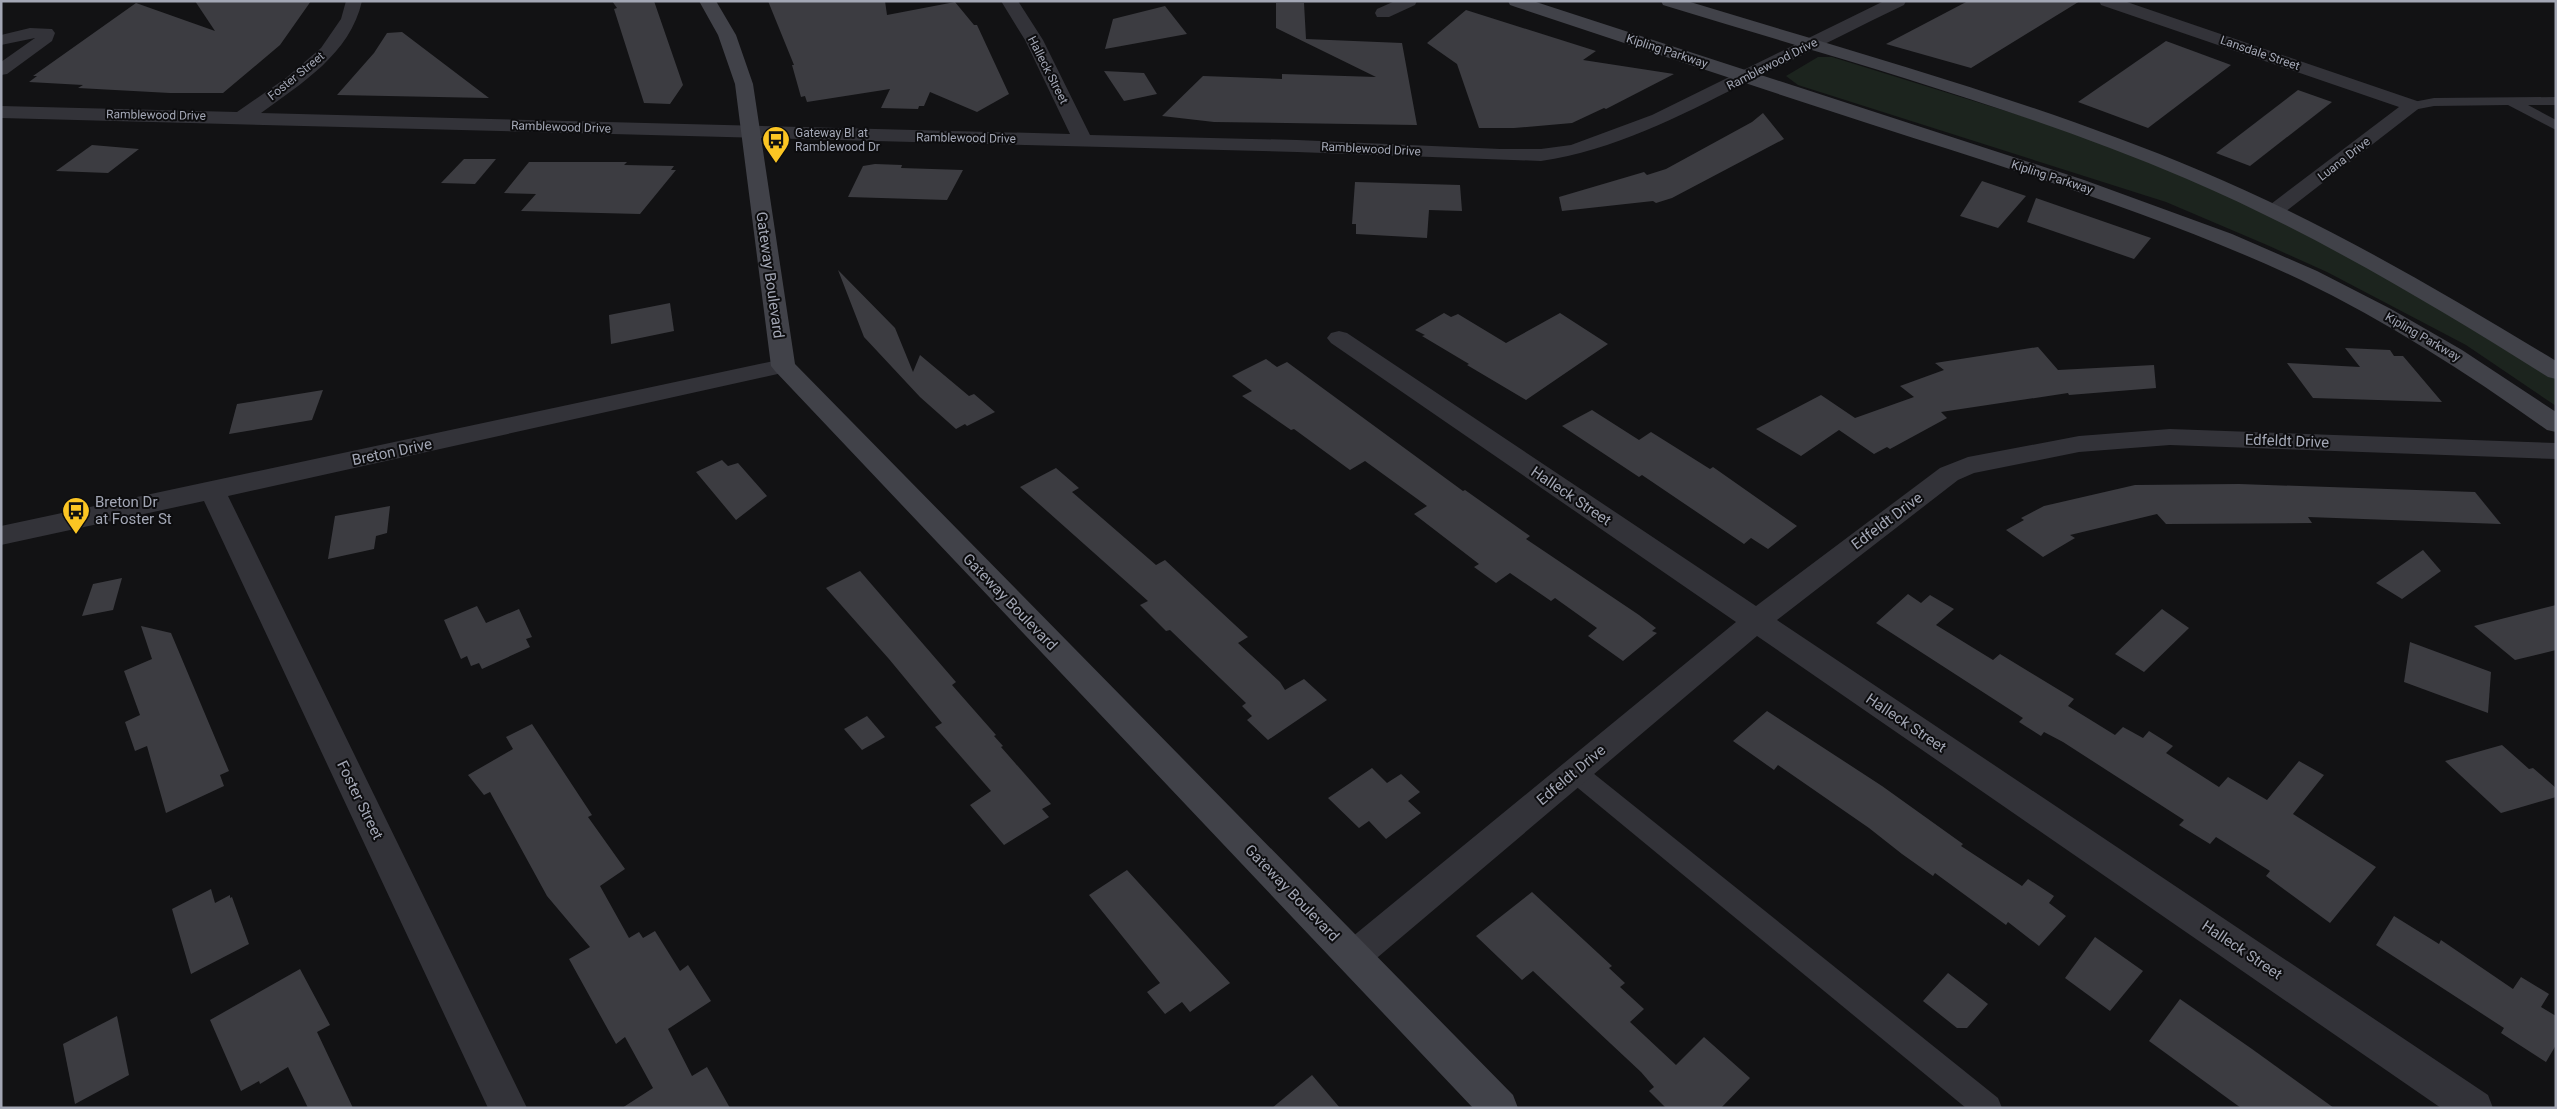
<svg xmlns="http://www.w3.org/2000/svg" width="2557" height="1109" font-family="Roboto,sans-serif">
<rect width="100%" height="100%" fill="#121214"/>
<!-- green -->
<polygon fill="#1c241e" points="1818,57 1832,57 2051,125 2158,165 2252,205 2364,261 2556,379 2556,406 2466,345 2327,272 2267,245 2166,202 1798,85 1786,76"/>
<!-- building -->
<g fill="#3c3c41">
<polygon points="195,1 311,1 280,45 223,93 170,93 78,88 83,85 29,82 37,76 33,76 136,3 215,31"/>
<polygon points="612,1 654,1 683,85 670,104 644,103 614,9 617,8"/>
<polygon points="768,1 885,1 887,15 955,2 974,25 977,25 1009,94 977,112 930,92 924,106 919,106 918,109 881,108 890,89 807,102 805,96 801,97 792,65 794,65"/>
<polygon points="1968,1 2080,1 1971,68 1886,44"/>
<polygon points="1276,3 1304,3 1306,39 1402,43 1417,125 1214,122 1162,116 1203,76 1282,79 1282,74 1376,77 1276,28"/>
<polygon points="1165,6 1187,34 1105,49 1113,19"/>
<polygon points="1466,10 1596,51 1583,60 1674,74 1606,109 1604,108 1572,123 1514,128 1479,128 1457,64 1427,43"/>
<polygon points="402,32 489,98 337,95 374,53 387,33"/>
<polygon points="2166,41 2231,65 2148,128 2078,102"/>
<polygon points="1104,71 1144,73 1157,94 1124,101"/>
<polygon points="2298,90 2332,102 2250,166 2216,153"/>
<polygon points="1763,113 1784,139 1672,198 1656,203 1653,201 1562,211 1559,197 1644,172 1647,175 1666,169 1752,122"/>
<polygon points="92,145 139,149 108,173 56,171"/>
<polygon points="464,159 496,159 475,184 441,183"/>
<polygon points="529,162 627,162 624,165 674,166 671,170 676,170 640,214 521,211 536,194 504,193"/>
<polygon points="875,164 902,165 901,168 963,170 947,200 848,197 863,166"/>
<polygon points="1982,181 2026,196 1998,228 1960,216"/>
<polygon points="1355,182 1460,185 1462,211 1429,210 1427,238 1356,234 1356,224 1352,224"/>
<polygon points="2036,198 2151,238 2134,259 2027,222"/>
<polygon points="838,270 895,328 913,372 920,355 969,396 974,394 995,412 967,426 965,424 956,429 920,397 864,337"/>
<polygon points="670,303 674,331 611,344 609,315"/>
<polygon points="1444,313 1451,317 1458,314 1506,343 1560,313 1608,344 1526,400 1467,365 1469,364 1422,336 1425,335 1415,330"/>
<polygon points="2038,347 2058,370 2154,365 2156,388 2069,395 2068,393 1941,412 1947,418 1890,449 1887,447 1874,454 1839,430 1801,456 1756,429 1821,395 1855,418 1914,397 1900,386 1944,370 1935,363"/>
<polygon points="2345,348 2390,350 2394,356 2403,356 2442,402 2313,398 2287,363 2360,367"/>
<polygon points="1266,359 1277,367 1287,362 1463,491 1465,490 1530,536 1526,539 1639,615 1656,628 1652,631 1657,633 1623,661 1588,636 1597,628 1555,598 1551,601 1510,573 1496,583 1474,567 1479,564 1414,514 1427,506 1365,461 1350,470 1294,429 1291,430 1242,396 1252,391 1232,376"/>
<polygon points="323,390 312,420 229,434 237,404"/>
<polygon points="1592,410 1639,440 1651,432 1710,469 1713,467 1797,526 1768,549 1751,538 1744,544 1642,475 1639,477 1562,426"/>
<polygon points="722,460 728,466 738,463 767,496 736,520 696,472"/>
<polygon points="1056,468 1079,488 1072,492 1156,565 1165,560 1248,637 1238,643 1280,682 1285,690 1304,679 1327,700 1268,740 1247,720 1252,716 1242,706 1246,703 1170,630 1166,631 1140,605 1148,601 1020,487"/>
<polygon points="2239,484 2475,492 2501,524 2308,517 2312,523 2166,524 2157,514 2070,535 2075,538 2043,557 2006,530 2024,520 2021,518 2044,506 2135,485"/>
<polygon points="390,506 387,533 376,536 374,549 328,559 335,516"/>
<polygon points="2423,550 2441,571 2402,599 2376,583"/>
<polygon points="860,571 956,682 952,685 996,735 994,736 1003,746 1001,747 1051,804 1042,809 1049,817 1004,845 970,805 991,791 935,727 942,723 889,659 826,588"/>
<polygon points="122,578 113,610 82,616 93,584"/>
<polygon points="1908,594 1921,603 1930,595 1954,609 1936,625 1993,660 2000,654 2074,699 2068,706 2115,735 2123,727 2143,738 2149,731 2173,746 2166,753 2219,787 2228,777 2267,800 2299,761 2324,775 2293,814 2376,867 2330,923 2266,876 2270,871 2216,837 2210,844 2179,825 2184,820 2063,742 2044,732 2041,736 2019,722 2023,718 1876,623"/>
<polygon points="2556,605 2556,650 2515,660 2474,626"/>
<polygon points="477,606 486,623 519,609 532,637 526,639 530,647 482,669 479,663 471,666 467,656 461,659 444,620"/>
<polygon points="2162,609 2189,628 2144,672 2115,654"/>
<polygon points="141,626 171,633 229,771 220,775 224,786 166,813 147,746 135,751 125,722 140,715 124,671 152,659"/>
<polygon points="2410,642 2491,672 2488,713 2404,682"/>
<polygon points="1767,711 1882,786 1963,844 1961,846 2022,886 2028,879 2054,896 2049,903 2066,916 2039,946 2008,922 2006,925 1935,873 1933,876 1902,854 1869,828 1778,765 1774,770 1733,741"/>
<polygon points="867,716 885,737 862,750 844,729"/>
<polygon points="532,724 592,815 588,817 625,869 600,886 629,938 639,932 643,938 655,931 680,971 688,965 711,1001 668,1029 692,1076 707,1067 730,1108 622,1108 653,1088 625,1037 616,1044 569,959 590,947 547,896 490,792 484,795 468,775 513,749 506,737"/>
<polygon points="2502,745 2529,769 2533,768 2556,788 2556,797 2501,813 2445,761"/>
<polygon points="1372,768 1387,783 1401,774 1420,792 1408,801 1421,813 1386,839 1369,821 1359,828 1328,798"/>
<polygon points="1127,870 1230,983 1190,1012 1182,1002 1165,1014 1147,992 1160,983 1089,895"/>
<polygon points="211,889 215,903 230,895 230,898 232,897 249,944 191,974 172,909"/>
<polygon points="1532,892 1612,966 1609,968 1625,983 1620,987 1644,1009 1630,1022 1676,1065 1704,1037 1750,1078 1721,1108 1666,1108 1649,1091 1654,1087 1641,1072 1533,971 1522,980 1476,936"/>
<polygon points="2394,916 2439,944 2441,940 2513,989 2521,977 2549,994 2541,1007 2556,1016 2556,1045 2546,1062 2501,1033 2504,1028 2376,945"/>
<polygon points="2095,937 2143,971 2110,1011 2065,978"/>
<polygon points="300,969 330,1025 317,1032 353,1108 308,1108 288,1067 260,1084 259,1081 241,1091 210,1020"/>
<polygon points="1948,973 1988,1004 1967,1028 1957,1028 1923,1001"/>
<polygon points="2180,999 2252,1049 2334,1108 2241,1108 2149,1041"/>
<polygon points="117,1016 129,1075 75,1104 63,1044"/>
<polygon points="1312,1075 1340,1108 1272,1108"/>
</g>
<g fill="none" stroke-linecap="round" stroke-linejoin="round">
<!-- lane -->
<g fill="#333339" fill-rule="evenodd">
<polygon points="2556,97 2556,105 2528,105 2556,120 2556,130 2508,105 2434,106 2413,110 2406,106 2408,103 2434,98"/>
<polygon points="1575,763 1583,765 1998,1098 2002,1108 1966,1108 1567,779 1563,772 1567,765"/>
</g>
<!-- street -->
<g fill="#333339" fill-rule="evenodd">
<path d="M346,1h16c-12,53 -60,82 -101,112l809,21 -45,-94 -24,-39h17l25,39 47,95 207,5 203,9h41l30,-4 81,-30 232,-114h22l-2,4c-54,26 -107,53 -161,79 -65,33 -129,66 -202,77l-244,-9 -1296,-34v-12l236,6 49,-34 35,-30 20,-29z"/>
<polygon points="1395,1 1417,1 1415,5 1389,17 1377,17 1375,13 1377,9"/>
<polygon points="2099,1 2124,1 2420,102 2422,106 2281,215 2274,217 2267,215 2264,211 2267,207 2399,107 2101,5"/>
<polygon points="30,28 52,29 55,33 52,41 7,74 1,75 1,62 35,38 1,45 1,35"/>
<polygon points="1339,331 1347,333 1756,606 1940,468 1968,457 2079,436 2170,429 2556,443 2556,459 2170,445 2079,452 1974,473 1958,480 1777,620 2488,1095 2493,1108 2441,1108 1757,636 1365,968 1353,973 1341,968 1335,957 1341,946 1736,622 1331,343 1327,338 1331,333"/>
<polygon points="783,359 791,361 795,366 791,371 228,496 527,1108 488,1108 204,501 1,545 1,526"/>
</g>
<!-- secondary -->
<g fill="#414249" fill-rule="evenodd">
<polygon points="699,1 716,1 736,35 753,84 795,364 1513,1095 1518,1108 1473,1108 775,371 771,366 735,84 718,35"/>
<path d="M1508,1h25l551,179 148,54 85,37 74,38 71,41 94,62v20l-9,-2c-78,-56 -159,-108 -246,-150 -139,-65 -285,-109 -431,-156 -120,-39 -240,-79 -360,-119z"/>
<path d="M1661,1h26c173,53 347,100 514,170 124,52 240,120 355,190v18l-8,-2c-116,-73 -235,-144 -361,-198 -170,-72 -348,-120 -524,-174z"/>
</g>
</g>
<!-- icons -->
<defs>
<symbol id="bus-pin" viewBox="-11 -11 22 30"><path d="M0 17L-7.5 6A9.5 9.5 0 1 1 7.5 6Z" fill="#fbc523" stroke="#0d0d0f"/><path d="M-5-6H5V4H4V6H2V4H-2V6H-4V4H-5ZM-3.5-4V0h7V-4ZM-3.5 1.2v1.5H-2V1.2ZM2 1.2v1.5H3.5V1.2Z" fill="#111"/></symbol>
</defs>
<g fill-rule="evenodd">
<use href="#bus-pin" x="760" y="124" width="32" height="43"/>
<use href="#bus-pin" x="60" y="495" width="32" height="43"/>
</g>
<g text-anchor="middle" stroke-width="4" stroke-linejoin="round" paint-order="stroke">
<!-- far-street labels -->
<g font-size="12" fill="#a3a7b5" stroke="#0d0d0f">
<text transform="translate(1667 51) rotate(18)" y="4">Kipling Parkway</text>
<text transform="translate(2260 53) rotate(19)" y="4">Lansdale Street</text>
<text transform="translate(1772 64) rotate(-27)" y="4">Ramblewood Drive</text>
<text transform="translate(1048 70) rotate(63)" y="4">Halleck Street</text>
<text transform="translate(296 76) rotate(-39)" y="4">Foster Street</text>
<text transform="translate(156 115) rotate(1)" y="4">Ramblewood Drive</text>
<text transform="translate(561 127) rotate(2)" y="4">Ramblewood Drive</text>
<text transform="translate(966 138) rotate(1)" y="4">Ramblewood Drive</text>
<text transform="translate(1371 149) rotate(3)" y="4">Ramblewood Drive</text>
<text transform="translate(2344 159) rotate(-38)" y="4">Luana Drive</text>
<text transform="translate(2052 177) rotate(18)" y="4">Kipling Parkway</text>
<text transform="translate(2423 337) rotate(30)" y="4">Kipling Parkway</text>
</g>
<!-- far-poi labels -->
<g font-size="12" fill="#a3a7b5" stroke="#0d0d0f" text-anchor="start">
<text x="795" y="137">Gateway Bl at<tspan x="795" dy="14">Ramblewood Dr</tspan></text>
</g>
<!-- street labels -->
<g font-size="15" fill="#a3a7b5" stroke="#0d0d0f">
<text transform="translate(770 275) rotate(82)" y="5">Gateway Boulevard</text>
<text transform="translate(2287 441) rotate(2)" y="5">Edfeldt Drive</text>
<text transform="translate(392 452) rotate(-12)" y="5">Breton Drive</text>
<text transform="translate(1571 496) rotate(34)" y="5">Halleck Street</text>
<text transform="translate(1887 521) rotate(-37)" y="5">Edfeldt Drive</text>
<text transform="translate(1010 602) rotate(46)" y="5">Gateway Boulevard</text>
<text transform="translate(1906 723) rotate(34)" y="5">Halleck Street</text>
<text transform="translate(1571 775) rotate(-40)" y="5">Edfeldt Drive</text>
<text transform="translate(360 800) rotate(64)" y="5">Foster Street</text>
<text transform="translate(1292 893) rotate(46)" y="5">Gateway Boulevard</text>
<text transform="translate(2242 950) rotate(34)" y="5">Halleck Street</text>
</g>
<!-- poi labels -->
<g font-size="15" fill="#a3a7b5" stroke="#0d0d0f" text-anchor="start">
<text x="95" y="507">Breton Dr<tspan x="95" dy="17">at Foster St</tspan></text>
</g>
</g>
<!-- border -->
<rect width="2557" height="1109" fill="none" stroke="#a3a7b5" stroke-width="5"/>
</svg>
